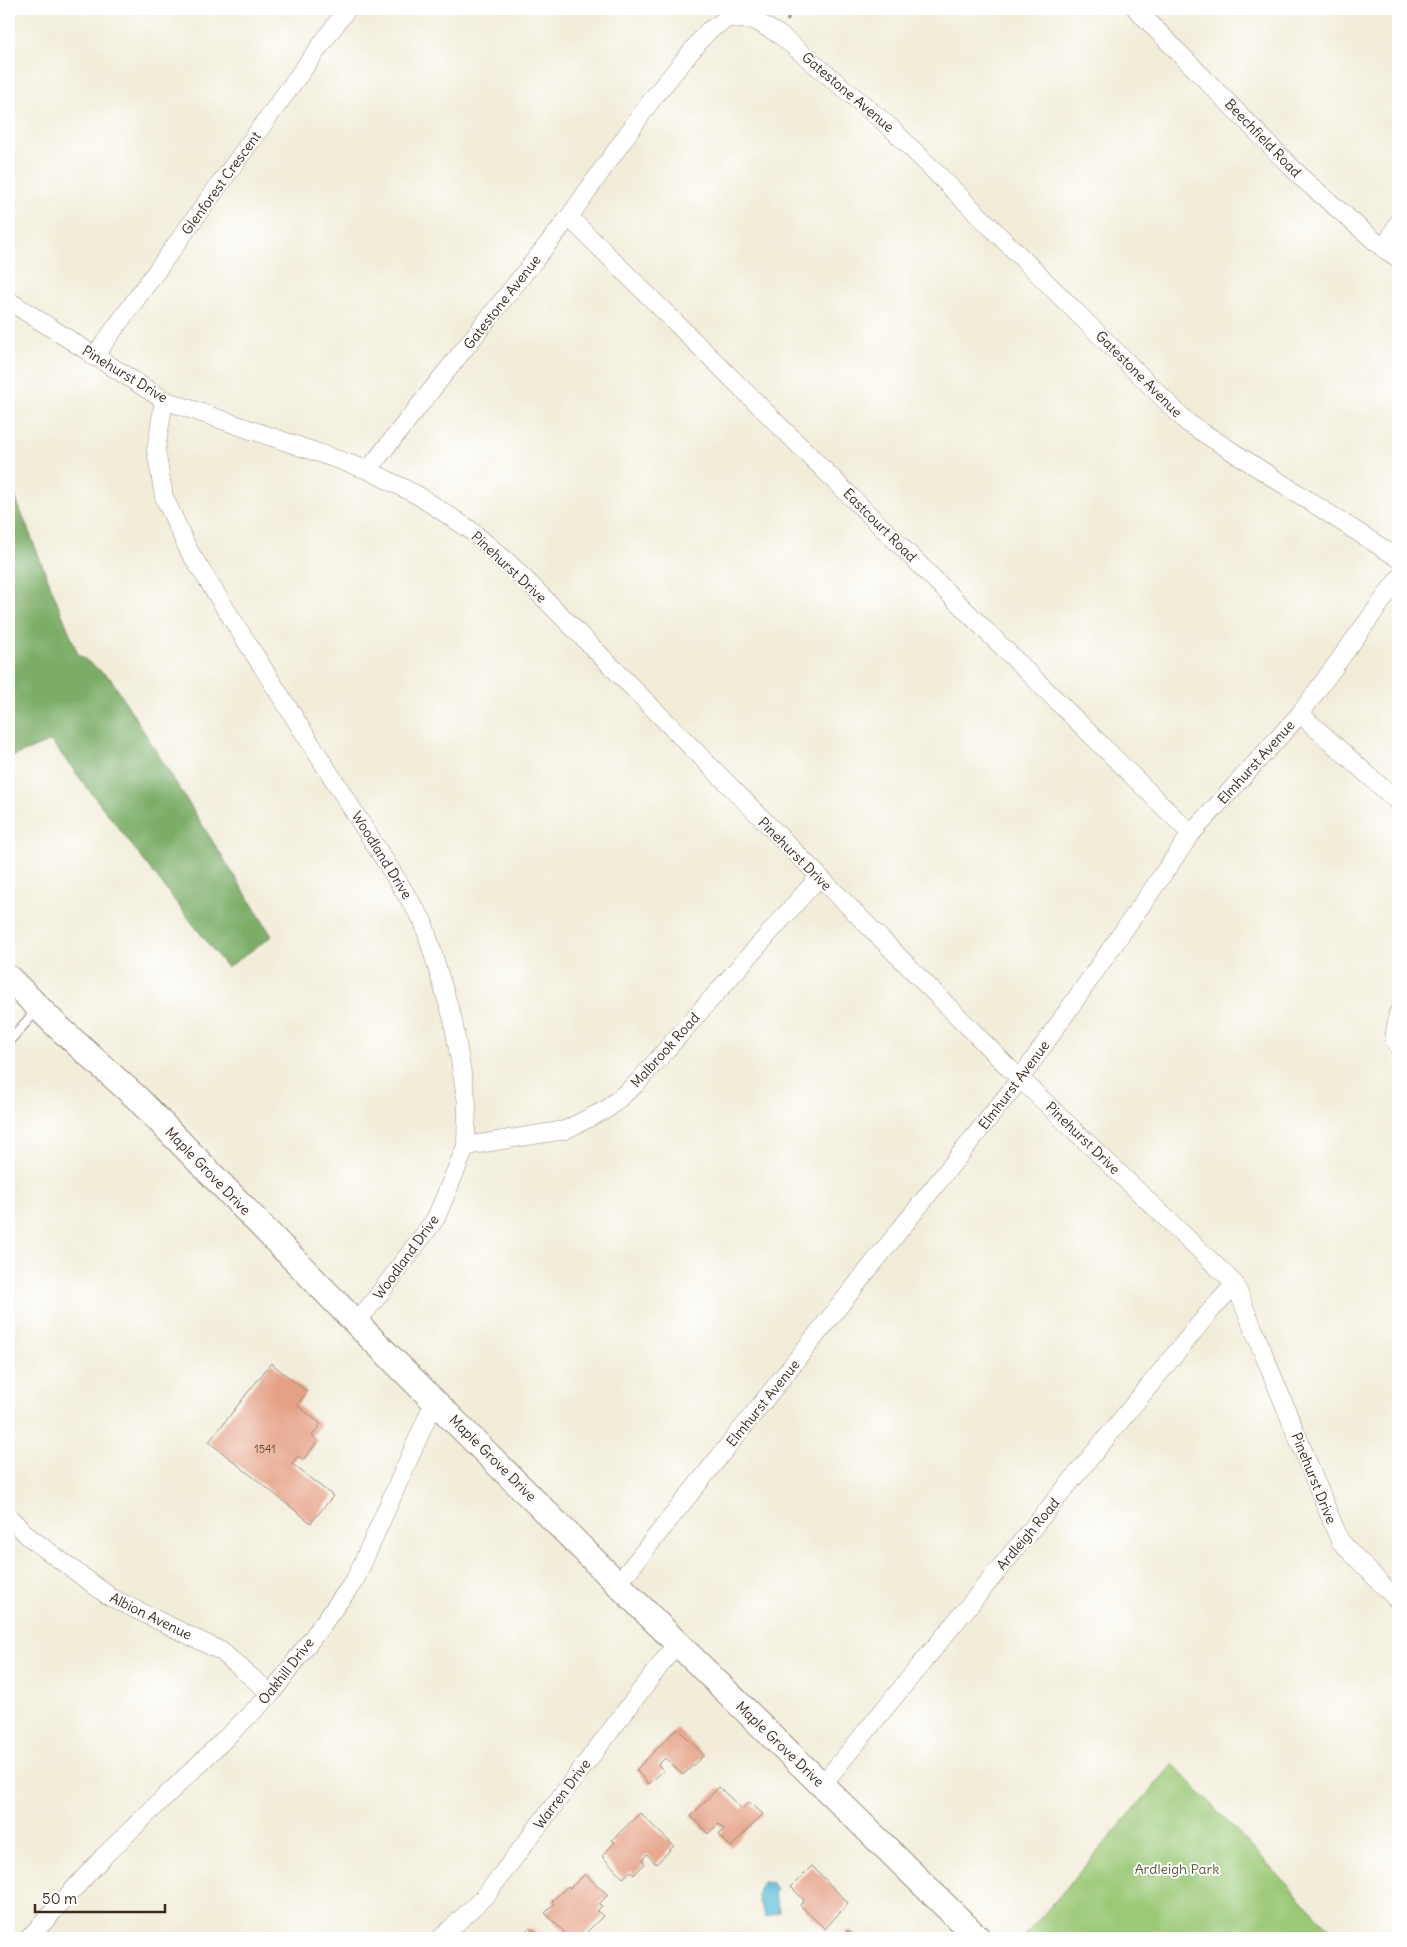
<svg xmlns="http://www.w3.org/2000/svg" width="1407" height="1947" font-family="Delius,sans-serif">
<rect width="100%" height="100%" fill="#fff"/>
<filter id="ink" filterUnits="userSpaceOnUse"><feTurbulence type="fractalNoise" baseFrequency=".02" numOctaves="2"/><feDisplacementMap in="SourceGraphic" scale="10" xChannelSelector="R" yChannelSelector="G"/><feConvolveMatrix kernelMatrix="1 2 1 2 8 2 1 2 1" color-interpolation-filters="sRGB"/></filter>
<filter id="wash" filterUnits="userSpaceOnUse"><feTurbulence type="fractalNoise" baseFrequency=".0096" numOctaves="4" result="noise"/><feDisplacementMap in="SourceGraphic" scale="20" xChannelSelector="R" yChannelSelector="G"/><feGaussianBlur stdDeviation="1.12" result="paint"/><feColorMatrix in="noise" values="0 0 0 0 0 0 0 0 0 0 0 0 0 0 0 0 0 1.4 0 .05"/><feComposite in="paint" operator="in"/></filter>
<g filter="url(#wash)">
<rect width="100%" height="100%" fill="#f2edd9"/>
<!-- green -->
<polygon fill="#9bc977" stroke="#6b7a4a" points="1173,1764 1338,1938 1023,1938"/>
<!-- forest -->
<polygon fill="#7cad68" stroke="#5c6c43" points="9,494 14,494 78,654 111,679 272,936 227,968 51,741 9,758"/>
<!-- water -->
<path fill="#5abbd8" stroke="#4a727b" d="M763,1882l9,1 4,6 -2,5 6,18 -14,5c-6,-13 -13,-22 -3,-35z"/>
<g id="blocks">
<!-- building -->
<g fill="#e5a186">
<polygon points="271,1363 307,1392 297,1405 321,1424 312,1436 318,1441 303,1460 298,1456 292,1464 333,1496 311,1523 209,1442"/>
<polygon points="677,1728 704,1755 683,1775 665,1758 658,1765 664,1770 649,1784 636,1770"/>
<polygon points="719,1787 742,1809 749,1802 763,1814 731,1847 719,1835 724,1829 718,1824 708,1834 691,1816"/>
<polygon points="640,1813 674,1846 656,1864 647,1854 642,1860 645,1863 634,1875 631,1871 623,1878 602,1856 615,1842 612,1840"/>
<polygon points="812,1866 848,1903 825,1929 800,1905 804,1900 791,1887"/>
<polygon points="585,1874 608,1895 599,1904 602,1906 597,1911 603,1916 581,1938 570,1938 545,1913 554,1904 552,1901 568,1886 570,1888"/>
<polygon points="530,1928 541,1938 519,1938"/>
<polygon points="848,1930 858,1938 842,1938"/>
</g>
</g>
</g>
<g filter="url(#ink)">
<use href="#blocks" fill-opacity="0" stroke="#968c7c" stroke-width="1"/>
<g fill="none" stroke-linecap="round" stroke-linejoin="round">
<defs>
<polyline id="lane" points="9,1041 37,1010"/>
<g id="street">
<polyline points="1136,9 1303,179 1384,249 1398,258"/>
<polyline points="569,217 1191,834"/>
<polyline points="1384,249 1398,223"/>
<polyline points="9,301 164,400 368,470 419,496 469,529 509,563 1009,1068 1235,1284 1340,1541 1398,1601"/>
<polyline points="94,357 347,9"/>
<polyline points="164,400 156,450 164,497 189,551 423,921 453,1020 467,1103 466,1146 436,1218 377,1297 356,1323"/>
<polyline points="368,470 569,217 653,98 708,31 728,18 754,20 780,35 890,127 1188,423 1398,558"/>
<polyline points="1300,714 1398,802"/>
<polyline points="1398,1013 1394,1040 1398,1046"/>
<polyline points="466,1146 565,1130 607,1109 636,1084 818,878"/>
<polyline points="9,1517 29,1537 110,1597 221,1651 271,1694"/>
<polyline points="618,1584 1020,1079 1191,834 1300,714 1398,579"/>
<polyline points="822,1785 1212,1309 1235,1284"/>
<polyline points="29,1938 103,1857 271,1694 355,1580 435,1400"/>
<polyline points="441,1938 486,1895 677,1643"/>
</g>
<polyline id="secondary" points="9,978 56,1025 137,1098 356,1323 677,1643 978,1938"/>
</defs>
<!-- lane casing -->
<use href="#lane" stroke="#968c7c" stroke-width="11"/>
<!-- street casing -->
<use href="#street" stroke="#968c7c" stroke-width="19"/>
<!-- secondary casing -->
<use href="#secondary" stroke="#968c7c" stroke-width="27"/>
<!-- path -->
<polyline stroke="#968c7c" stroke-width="3" stroke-dasharray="4 4" stroke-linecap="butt" points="787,21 794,9"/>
<!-- lane -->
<use href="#lane" stroke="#fff" stroke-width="9"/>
<!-- street -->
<use href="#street" stroke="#fff" stroke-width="18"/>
<!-- secondary -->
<use href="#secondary" stroke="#fff" stroke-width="25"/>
</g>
</g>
<g text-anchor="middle" stroke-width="4" stroke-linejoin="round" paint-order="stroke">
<!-- number labels -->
<g font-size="11" fill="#664838">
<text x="265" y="1453">1541</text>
</g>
<!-- street labels -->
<g font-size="14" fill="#3b2a1e" stroke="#fff">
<text transform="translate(848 92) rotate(40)" y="5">Gatestone Avenue</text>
<text transform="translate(1263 138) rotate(46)" y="5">Beechfield Road</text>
<text transform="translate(221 183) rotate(-54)" y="5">Glenforest Crescent</text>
<text transform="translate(502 302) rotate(-52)" y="5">Gatestone Avenue</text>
<text transform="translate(125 374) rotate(31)" y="5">Pinehurst Drive</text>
<text transform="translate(1139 374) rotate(45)" y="5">Gatestone Avenue</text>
<text transform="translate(880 525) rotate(45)" y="5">Eastcourt Road</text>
<text transform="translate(509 567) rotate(43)" y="5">Pinehurst Drive</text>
<text transform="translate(1256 762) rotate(-48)" y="5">Elmhurst Avenue</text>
<text transform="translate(795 854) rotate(45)" y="5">Pinehurst Drive</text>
<text transform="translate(382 855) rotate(58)" y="5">Woodland Drive</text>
<text transform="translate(665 1050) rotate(-48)" y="5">Malbrook Road</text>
<text transform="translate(1014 1085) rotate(-53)" y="5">Elmhurst Avenue</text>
<text transform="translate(1083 1138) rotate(44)" y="5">Pinehurst Drive</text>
<text transform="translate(208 1171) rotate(46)" y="5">Maple Grove Drive</text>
<text transform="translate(406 1257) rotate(-54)" y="5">Woodland Drive</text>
<text transform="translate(763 1403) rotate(-51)" y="5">Elmhurst Avenue</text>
<text transform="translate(493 1458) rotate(45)" y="5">Maple Grove Drive</text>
<text transform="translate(1314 1478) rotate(68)" y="5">Pinehurst Drive</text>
<text transform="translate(1028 1534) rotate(-50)" y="5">Ardleigh Road</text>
<text transform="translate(151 1616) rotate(26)" y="5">Albion Avenue</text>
<text transform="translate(286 1671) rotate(-52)" y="5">Oakhill Drive</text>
<text transform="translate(780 1744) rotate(44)" y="5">Maple Grove Drive</text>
<text transform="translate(562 1794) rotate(-53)" y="5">Warren Drive</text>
</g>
<!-- park labels -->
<g font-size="14" fill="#585a39" stroke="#fff">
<text x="1177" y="1874">Ardleigh Park</text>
</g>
</g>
<!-- margin -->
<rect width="1407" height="1947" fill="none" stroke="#fff" stroke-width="30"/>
<!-- scale -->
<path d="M35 1904v8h130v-8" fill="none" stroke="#3b2a1e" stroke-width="2.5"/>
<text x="42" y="1904" font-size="15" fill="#3b2a1e" stroke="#ffffff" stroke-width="4" paint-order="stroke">50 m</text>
</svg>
